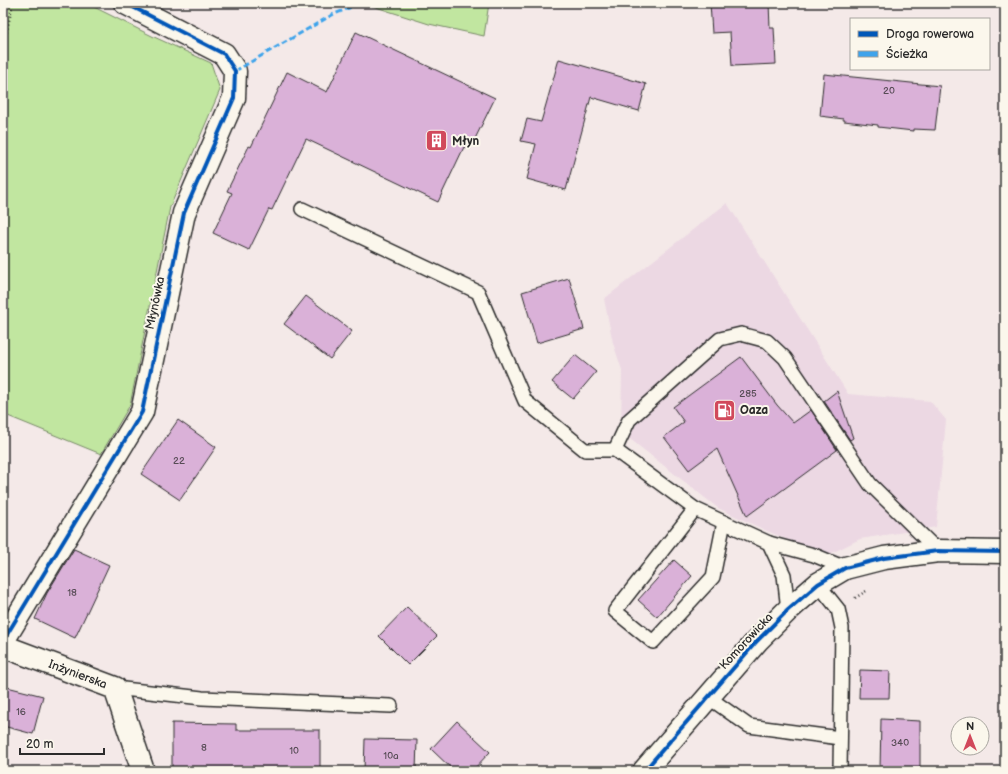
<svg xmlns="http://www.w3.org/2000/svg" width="1008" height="774" font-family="'Balsamiq Sans',sans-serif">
<rect width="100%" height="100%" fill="#f4e9e8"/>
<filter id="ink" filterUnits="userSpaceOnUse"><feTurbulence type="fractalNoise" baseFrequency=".025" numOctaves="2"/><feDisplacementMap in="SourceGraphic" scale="8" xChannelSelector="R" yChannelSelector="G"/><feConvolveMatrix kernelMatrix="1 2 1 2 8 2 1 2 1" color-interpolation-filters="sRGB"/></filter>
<g filter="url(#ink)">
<!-- built -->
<polygon fill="#ecd8e3" points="727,203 848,394 930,401 946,420 936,527 860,539 826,556 767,531 718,508 621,432 622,370 613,343 604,299"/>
<!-- green -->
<g fill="#c1e6a0" stroke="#768866">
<polygon points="3,3 86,3 152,36 211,63 220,90 170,207 130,405 101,454 3,414"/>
<polygon points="363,3 489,3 484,36 429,24"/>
</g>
<!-- building -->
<g fill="#dab1d8" stroke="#2b2b2b">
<polygon points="710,3 769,3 770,28 774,28 776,64 732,66 730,32 712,33"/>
<polygon points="356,32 495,98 470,149 464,147 438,202 306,139 272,210 269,209 249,250 213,233 232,193 227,191 249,146 251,147 287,72 327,92"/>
<polygon points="559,59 646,84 639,111 591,97 566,190 527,179 536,144 521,141 527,119 541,122"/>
<polygon points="824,74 940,86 935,130 913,129 913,131 878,127 878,125 844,121 844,119 820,116"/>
<polygon points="569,278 584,329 537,343 522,292"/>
<polygon points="306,296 352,331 330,359 284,324"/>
<polygon points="575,355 596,372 573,399 552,382"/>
<polygon points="741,357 777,405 793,423 811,410 837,450 747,516 717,449 689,470 664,437 684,422 673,407"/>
<polygon points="837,391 853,438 850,440 824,401"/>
<polygon points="178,420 216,447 180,500 141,474"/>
<polygon points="74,549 109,565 75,638 35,619 47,593"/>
<polygon points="674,560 692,576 657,617 638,600"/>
<polygon points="407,607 437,636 408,665 379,636"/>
<polygon points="860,670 890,671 889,698 859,698"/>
<polygon points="3,686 43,696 33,734 3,726"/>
<polygon points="881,719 920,721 920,771 880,771"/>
<polygon points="457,721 490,752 472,771 454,771 431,749"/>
<polygon points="172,723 236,724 236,730 320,730 320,771 172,771"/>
<polygon points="365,739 417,740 416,771 364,771"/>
</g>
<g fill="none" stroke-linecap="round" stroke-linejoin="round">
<defs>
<g id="service">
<polyline points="302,209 478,292 525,401 585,450 615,450 695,509 769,543 784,575 788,610"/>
<polyline points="615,450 629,420 720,339 741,334 767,341 785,358 870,484 938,551"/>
<polyline points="695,509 615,611 653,642 713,577 724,522"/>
<polyline points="769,543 814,555 845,568"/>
<polyline points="818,584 838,609 842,628 840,771"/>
<polyline points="115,688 202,698 391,706"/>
<polyline points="708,697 749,726 840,738"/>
</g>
<g id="minor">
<polyline points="3,641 142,412 184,213 234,98 235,71 224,54 125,3"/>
<path id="s1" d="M3,646l112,42 28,83"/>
</g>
<polyline id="tertiary" points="644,771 757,641 788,610 818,584 845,568 884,558 938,551 1005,552"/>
</defs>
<!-- service casing -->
<use href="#service" stroke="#2b2b2b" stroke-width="16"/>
<!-- minor casing -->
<use href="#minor" stroke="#2b2b2b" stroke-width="25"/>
<!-- tertiary casing -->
<use href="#tertiary" stroke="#2b2b2b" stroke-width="25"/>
<!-- path -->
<g stroke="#2b2b2b" stroke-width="2.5" stroke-dasharray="1 3" stroke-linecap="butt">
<polyline points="3,48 13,3"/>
<polyline points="855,598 868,590"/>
</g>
<!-- service -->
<use href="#service" stroke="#fbf7ec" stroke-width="13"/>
<!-- minor -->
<use href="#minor" stroke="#fbf7ec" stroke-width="22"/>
<!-- tertiary -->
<use href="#tertiary" stroke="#fbf7ec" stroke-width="22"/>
<!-- quiet -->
<polyline stroke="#3ea3eb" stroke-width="3" stroke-dasharray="6 3" stroke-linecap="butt" points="235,71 332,15 361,3"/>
<defs>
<g id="cycleway">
<polyline points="3,641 142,412 184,213 234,98 235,71 224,54 125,3"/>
<polyline points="644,771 757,641 788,610 818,584 845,568 884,558 938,551 1005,552"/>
</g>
</defs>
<!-- cycleway casing -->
<use href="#cycleway" stroke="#fbf7ec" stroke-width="6"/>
<!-- cycleway -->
<use href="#cycleway" stroke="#0057b8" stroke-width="4"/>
</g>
</g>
<!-- icons -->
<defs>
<symbol id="building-square" viewBox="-11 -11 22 22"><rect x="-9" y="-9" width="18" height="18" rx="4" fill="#d1495b" stroke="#fbf7ec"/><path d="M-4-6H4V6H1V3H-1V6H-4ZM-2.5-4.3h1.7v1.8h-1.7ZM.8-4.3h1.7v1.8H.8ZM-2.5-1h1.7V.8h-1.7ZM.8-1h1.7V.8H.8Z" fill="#fff"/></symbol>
<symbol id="fuel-square" viewBox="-11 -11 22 22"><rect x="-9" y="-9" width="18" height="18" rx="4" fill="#d1495b" stroke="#fbf7ec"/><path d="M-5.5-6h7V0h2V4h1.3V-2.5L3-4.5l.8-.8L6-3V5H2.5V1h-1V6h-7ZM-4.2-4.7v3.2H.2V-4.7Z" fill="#fff"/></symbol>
</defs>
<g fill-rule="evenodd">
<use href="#building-square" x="424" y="128" width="25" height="25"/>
<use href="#fuel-square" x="712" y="398" width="25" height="25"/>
</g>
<g text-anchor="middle" stroke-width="4" stroke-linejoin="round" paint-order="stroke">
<!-- number labels -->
<g font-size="10" fill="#574c56">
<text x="889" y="94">20</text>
<text x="748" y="397">285</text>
<text x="179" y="464">22</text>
<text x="72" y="596">18</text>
<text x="21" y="715">16</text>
<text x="900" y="746">340</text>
<text x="204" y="751">8</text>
<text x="294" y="754">10</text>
<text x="391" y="759">10a</text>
</g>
<!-- poi labels -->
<g font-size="12" font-weight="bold" fill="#2b2b2b" stroke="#fbf7ec" text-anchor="start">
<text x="452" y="145">Młyn</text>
<text x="740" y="414">Oaza</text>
</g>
<!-- street labels -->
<g font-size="12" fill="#2b2b2b" stroke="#fbf7ec">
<text transform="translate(155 303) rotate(-78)" y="4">Młynówka</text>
<text transform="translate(746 641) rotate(-47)" y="4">Komorowicka</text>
<text dy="4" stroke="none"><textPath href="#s1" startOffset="80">Inżynierska</textPath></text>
</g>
</g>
<!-- margin -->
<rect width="1008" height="774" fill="none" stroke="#fbf7ec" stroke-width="16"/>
<rect x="8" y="8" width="992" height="758" fill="none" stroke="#2b2b2b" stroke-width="1.5" filter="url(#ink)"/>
<!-- legend -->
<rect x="850" y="18" width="140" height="52" fill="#fbf7ec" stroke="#a8a59f"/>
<rect x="858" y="31" width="20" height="6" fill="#0057b8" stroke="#a8a59f"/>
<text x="886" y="38" font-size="12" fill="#2b2b2b">Droga rowerowa</text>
<rect x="858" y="51" width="20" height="6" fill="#3ea3eb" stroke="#a8a59f"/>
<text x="886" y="58" font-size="12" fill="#2b2b2b">Ścieżka</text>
<!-- north arrow -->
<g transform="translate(970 736)"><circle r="19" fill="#fbf7ec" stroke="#a8a59f"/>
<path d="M0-3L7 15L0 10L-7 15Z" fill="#d1495b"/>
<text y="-6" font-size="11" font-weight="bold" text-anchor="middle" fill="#2b2b2b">N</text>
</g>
<!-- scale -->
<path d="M20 748v6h84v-6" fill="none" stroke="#2b2b2b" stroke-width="2"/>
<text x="26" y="748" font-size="12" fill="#2b2b2b" stroke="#fbf7ec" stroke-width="3" paint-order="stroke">20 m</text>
</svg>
